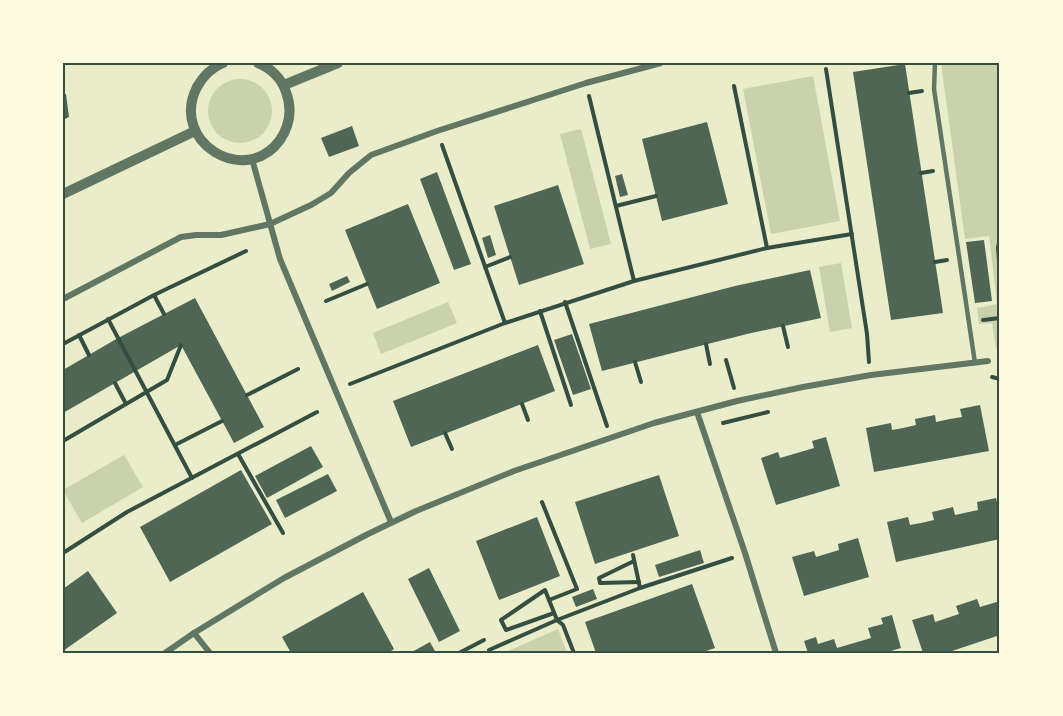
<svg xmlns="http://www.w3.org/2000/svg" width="1063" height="716" font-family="Rubik,sans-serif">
<rect width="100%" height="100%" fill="#e9edc9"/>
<!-- green -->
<g fill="#cad2ad">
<polygon points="941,63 1000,63 1000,347 996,348 992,323 979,324 977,308 997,304 989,236 965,239"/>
<polygon points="813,76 840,221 771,234 743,89"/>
<circle cx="240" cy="111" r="32"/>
<polygon points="581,129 611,244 590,249 560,134"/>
<polygon points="841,263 852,328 830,332 819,267"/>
<polygon points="448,302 457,323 381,354 373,333"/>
<polygon points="124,455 143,487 82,523 63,490"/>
<polygon points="558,629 567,653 507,653 506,652"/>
</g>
<!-- building -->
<g fill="#4f6655">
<polygon points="905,64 943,313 891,320 853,72"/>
<polygon points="63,94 66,94 69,117 63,120"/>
<polygon points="707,122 728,204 662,221 642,139"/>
<polygon points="352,126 359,146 329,157 321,138"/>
<polygon points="437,172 471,264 454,270 420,179"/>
<polygon points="622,174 628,195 620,197 615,176"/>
<polygon points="558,185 584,264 519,285 494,206"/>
<polygon points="408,204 440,283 377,309 345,230"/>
<polygon points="490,235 496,255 488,258 482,238"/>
<polygon points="984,240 992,301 975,303 966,242"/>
<polygon points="810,270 821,318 747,334 602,371 589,324 735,286"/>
<polygon points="347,276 350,282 332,291 329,284"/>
<polygon points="195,298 264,427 234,443 181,345 63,413 63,370 118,338"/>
<polygon points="572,334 591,389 573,395 554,340"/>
<polygon points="538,345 555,391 411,447 393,401"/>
<polygon points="980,405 989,451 874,472 866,428 891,423 892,430 903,428 916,425 915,419 935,415 936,422 950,419 962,417 960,409"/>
<polygon points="826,437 840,486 776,505 761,458 778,452 780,458 814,448 812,441"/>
<polygon points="311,446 323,467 267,498 255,476"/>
<polygon points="241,470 272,524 170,582 140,527"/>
<polygon points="328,474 337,491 285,518 276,500"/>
<polygon points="659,475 679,536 595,564 575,502"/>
<polygon points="996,498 1000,514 1000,539 896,562 887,522 908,517 910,525 921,523 934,520 932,512 953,507 955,515 978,510 977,502"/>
<polygon points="537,517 560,576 499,600 476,541"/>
<polygon points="858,538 869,577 804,596 792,557 814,551 816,557 839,550 838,544"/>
<polygon points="700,550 704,563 659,577 655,565"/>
<polygon points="429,568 460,631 439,642 408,579"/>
<polygon points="88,571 117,613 63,651 63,589"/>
<polygon points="692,584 715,648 700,653 596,653 585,622"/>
<polygon points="593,589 597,599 576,607 572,597"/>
<polygon points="363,592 394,649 388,653 291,653 282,637"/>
<polygon points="977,599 980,607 1000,601 1000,635 946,653 923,653 912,620 933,614 935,622 959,614 956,606"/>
<polygon points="892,615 901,648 891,651 891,653 808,653 804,641 816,637 818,644 834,639 837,648 871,638 868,628 883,624 881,618"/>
<polygon points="430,642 436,653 410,653"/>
</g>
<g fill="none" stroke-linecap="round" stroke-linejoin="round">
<!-- path -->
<g stroke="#344e41" stroke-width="4">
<polyline points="826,69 867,334 869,362"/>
<polyline points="734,86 767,248"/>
<polyline points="909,93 922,91"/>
<polyline points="589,96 634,281"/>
<polyline points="442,145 505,323"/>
<polyline points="921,173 933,171"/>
<polyline points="616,206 656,196"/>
<polyline points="1000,240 998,247 1000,274"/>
<polyline points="935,262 947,260"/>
<polyline points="485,267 510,257"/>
<polyline points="154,295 164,314"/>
<polyline points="326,301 367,284"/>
<polyline points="565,302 607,426"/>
<polyline points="540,311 571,405"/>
<polyline points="108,319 192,478"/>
<polyline points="983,320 1000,318"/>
<polyline points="783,326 788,347"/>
<polyline points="79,335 89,355"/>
<polyline points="63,344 154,295 246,251"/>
<polyline points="706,344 710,364"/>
<polyline points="726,360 734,388"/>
<polyline points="635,362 641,382"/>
<polyline points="992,377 1000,379"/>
<polyline points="115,383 126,404"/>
<polyline points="350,384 505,323 634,281 767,248 852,234"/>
<polyline points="247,395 298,369"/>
<polyline points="522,404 528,420"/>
<polyline points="723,423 768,412"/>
<polyline points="445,433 452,449"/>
<polyline points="63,441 167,380 181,345"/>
<polyline points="175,445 222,421"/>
<polyline points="238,454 283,533"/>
<polyline points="542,502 577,589 549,600"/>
<polyline points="63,553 127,512 317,412"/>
<polyline points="633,555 640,588"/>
<polyline points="634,561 599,578 600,583 639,582"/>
<polyline points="554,613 506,630 501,620 545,590 557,620 563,625 574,653"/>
<polyline points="489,650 557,620 640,588 732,558"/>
<polyline points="459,653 484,640"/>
</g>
<!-- service -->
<polyline stroke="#617663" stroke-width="4.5" points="935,63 934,89 975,363"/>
<!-- minor -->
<g stroke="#617663" stroke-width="6">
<polyline points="252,159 280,259 391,522"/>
<polyline points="63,299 181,237 196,235 221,235 270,224 311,205 331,193 349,173 371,155 437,131 586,83 661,63"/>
<polyline points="697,412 745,553 776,653"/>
<polyline points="194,633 210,653"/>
<polyline points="165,653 194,633 284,578 368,534 416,511 514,471 654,423 737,401 803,387 871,375 988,361"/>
</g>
<!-- tertiary -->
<g stroke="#617663" stroke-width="10">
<path d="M223,63c-12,5 -20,13 -26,24 -28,55 48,101 83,53 10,-15 12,-32 6,-48 -4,-13 -15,-24 -28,-29"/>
<polyline points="284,85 338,63"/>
<polyline points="63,194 195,131"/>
</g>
</g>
<!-- border -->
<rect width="1063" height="716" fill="none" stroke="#fefae0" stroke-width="129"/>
<rect x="64" y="64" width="934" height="588" fill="none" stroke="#344e41" stroke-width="2"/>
</svg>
